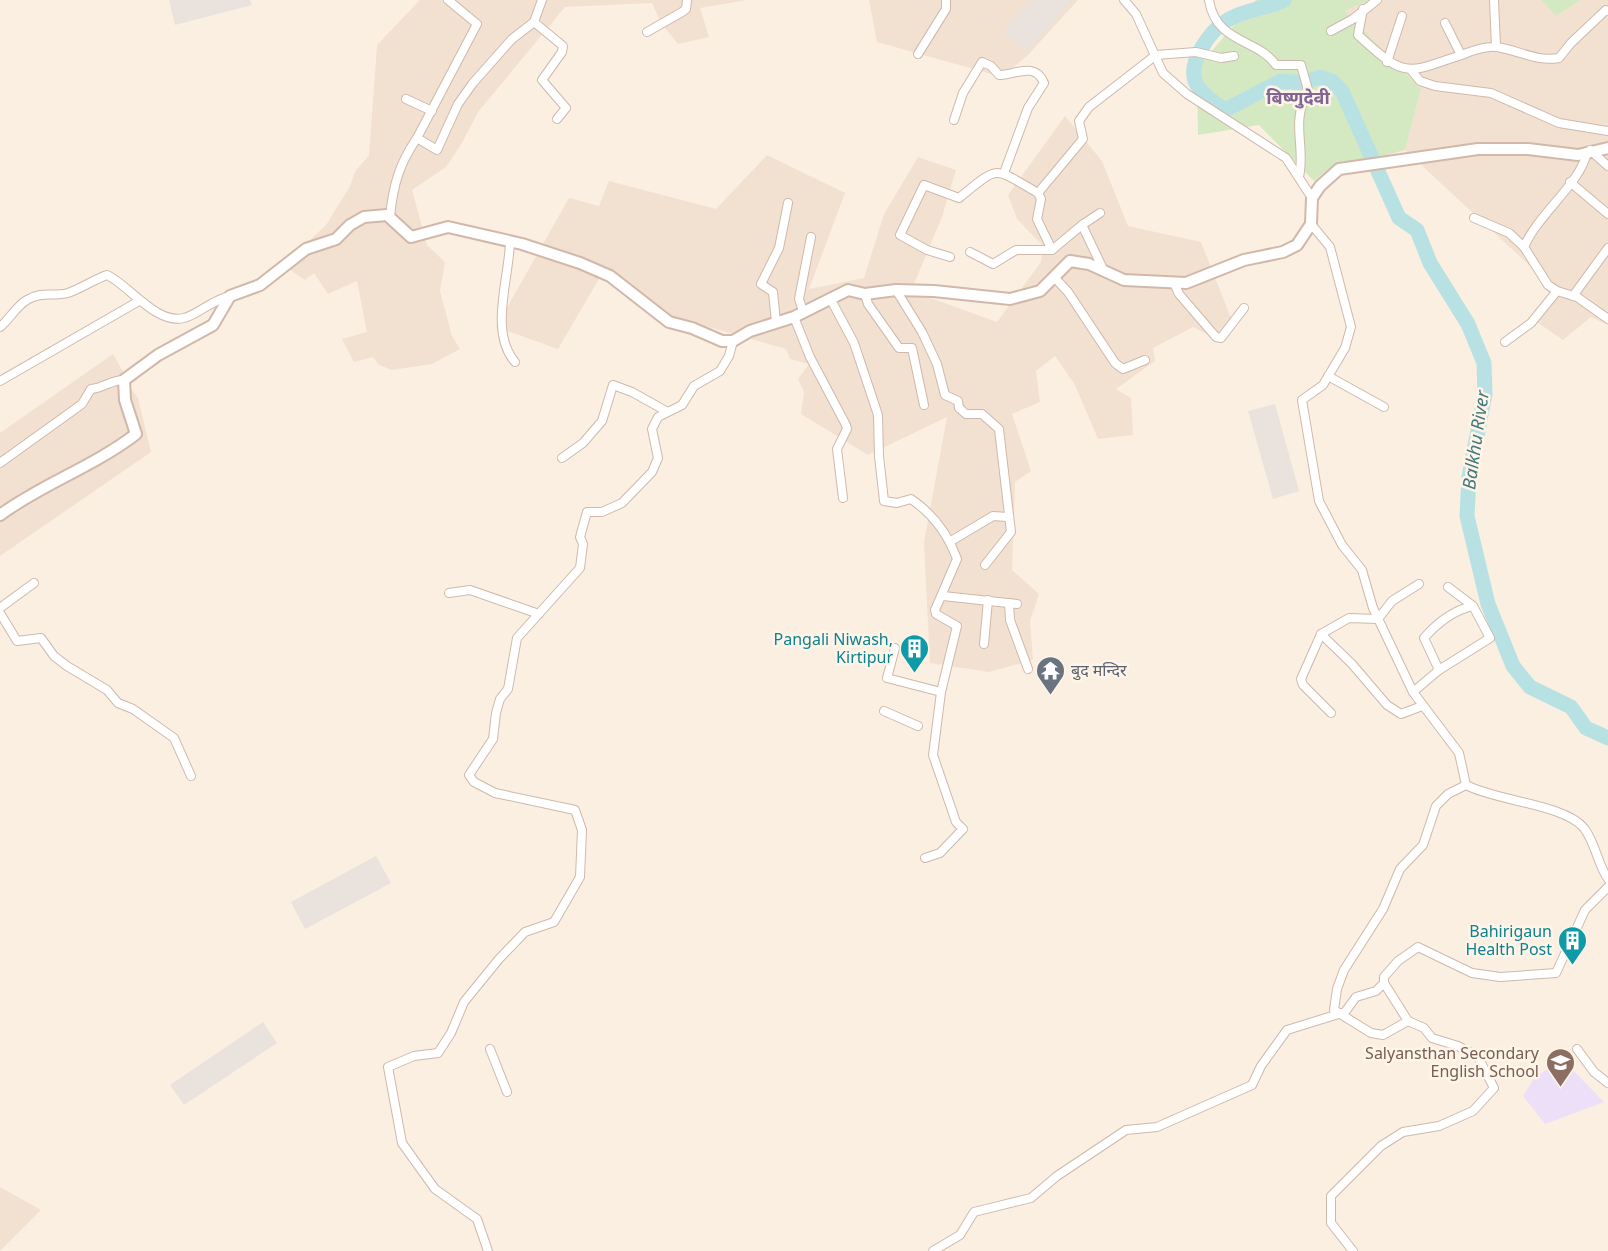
<svg xmlns="http://www.w3.org/2000/svg" width="1608" height="1251" font-family="'Noto Sans','Noto Sans Devanagari',sans-serif">
<rect width="100%" height="100%" fill="#fbefe2"/>
<!-- residential -->
<g fill="#f2e1d1">
<polygon points="420,0 747,0 700,8 709,37 678,44 661,23 652,3 565,7 478,112 462,143 446,167 412,190 427,245 445,262 440,291 452,336 460,349 432,364 392,370 379,365 373,357 354,362 342,339 367,332 357,281 328,294 314,273 305,280 290,270 290,259 326,225 349,188 356,170 369,156 377,45"/>
<polygon points="869,0 1078,0 1028,55 1002,77 877,42"/>
<polygon points="1369,0 1541,0 1556,16 1581,0 1608,0 1608,325 1591,317 1563,340 1534,320 1557,291 1405,150 1421,89 1345,11"/>
<polygon points="1065,116 1102,161 1128,226 1201,242 1233,323 1223,342 1193,327 1153,348 1155,361 1116,389 1131,398 1133,435 1098,439 1075,385 1055,356 1036,371 1040,402 1012,414 1031,471 1015,482 1012,570 1039,594 1030,621 1033,660 989,672 930,663 924,542 947,417 868,455 801,414 804,392 798,379 809,364 790,359 786,349 652,311 603,272 558,349 496,327 569,198 599,206 609,181 716,209 767,155 845,193 809,289 864,278 884,214 918,157 956,170 942,217 911,291 997,322 1041,262 1043,246 1017,219 1008,195"/>
<polygon points="113,354 125,375 124,380 138,398 151,452 0,556 0,433"/>
<polygon points="0,1187 41,1210 0,1251"/>
</g>
<!-- industrial -->
<g fill="#eae2dd">
<polygon points="169,0 250,0 252,5 175,25"/>
<polygon points="1031,0 1072,0 1027,52 1002,32"/>
<polygon points="1275,404 1299,491 1273,499 1248,411"/>
<polygon points="376,856 391,883 305,929 291,902"/>
<polygon points="263,1022 277,1043 184,1105 170,1085"/>
</g>
<!-- education -->
<polygon fill="#ecdff7" points="1561,1058 1604,1102 1545,1124 1523,1096 1533,1080"/>
<!-- green -->
<g fill="#d4e8c2">
<polygon points="1256,0 1369,0 1345,11 1421,89 1405,150 1369,160 1337,162 1314,181 1259,125 1198,135 1197,68"/>
<polygon points="1541,0 1581,0 1556,16"/>
</g>
<g fill="none" stroke-linecap="round" stroke-linejoin="round">
<!-- river -->
<path stroke="#b8e1e4" stroke-width="15" d="M1284,0c-18,9 -42,10 -58,21 -16,10 -38,41 -31,60 5,13 19,21 30,29l56,-29 22,2 17,-6 12,4 10,10 57,127 18,12 13,33 38,61 16,39 1,31 -16,83 -2,39 21,88 25,62 17,21 41,20 15,21 22,10"/>
<defs>
<g id="street">
<polyline points="1124,0 1136,14 1163,73 1187,94 1286,158 1312,198"/>
<path d="M1209,0c7,44 48,38 67,65h25l7,25c-18,35 -2,55 -9,87"/>
<polyline points="1494,0 1496,47"/>
<path d="M1363,9l-5,26c48,44 47,39 106,19 10,-4 21,-8 32,-7 23,3 40,15 63,11l12,-15 35,-33 2,1"/>
<polyline points="534,22 563,46 562,52 542,80 566,108 557,119"/>
<polyline points="1445,23 1461,55"/>
<polyline points="1331,31 1353,19 1377,0"/>
<polyline points="647,32 682,12 686,9 687,0"/>
<polyline points="918,54 946,9 946,0"/>
<polyline points="1387,62 1402,16"/>
<polyline points="1412,71 1420,81 1435,86 1491,93 1559,123 1608,131"/>
<polyline points="406,99 432,111"/>
<path d="M954,120l9,-27 19,-31 9,4 8,9c16,0 36,-14 45,8l-16,25 -24,65"/>
<polyline points="417,138 477,24 448,0"/>
<polyline points="1590,150 1608,166"/>
<path d="M1587,152c-6,31 -49,62 -63,95l24,38 9,6 20,6 31,22"/>
<polyline points="1570,182 1608,214"/>
<polyline points="1038,193 1083,139 1079,121 1089,107 1156,55 1196,52 1221,58 1234,56"/>
<polyline points="1100,213 1082,225 1104,271"/>
<path d="M387,215l3,2c3,-31 9,-53 27,-79l20,12 21,-46 15,-21 39,-44 22,-17 8,-22"/>
<polyline points="1474,218 1509,233 1524,247"/>
<path d="M1311,224l19,23 21,80 -6,21 -22,37 -21,15 17,101 23,44 20,25 11,38 40,84 46,61 7,32c30,16 98,19 118,43 12,16 13,35 24,51"/>
<path d="M510,242c-1,37 -21,90 5,120"/>
<polyline points="970,252 993,264 1016,250 1052,250 1082,225"/>
<path d="M950,257l-23,-7 -27,-15 24,-50 35,13c42,-34 33,-31 79,-5l3,6 -4,20 15,31"/>
<polyline points="1055,278 1068,292 1115,363 1123,369 1145,360"/>
<polyline points="1174,283 1179,294 1216,337 1221,338 1244,308"/>
<polyline points="896,290 922,332 937,364 945,395 958,401 959,408 966,414 982,414 999,429 1011,532 985,565"/>
<polyline points="865,294 868,304 899,348 912,348 924,405"/>
<polyline points="1573,296 1608,248"/>
<path d="M830,298l24,45 24,72 1,41 5,45 13,2 14,-4c22,15 37,35 46,60l-22,51 1,4 21,12 -16,66 -8,63 23,67 7,7 -23,24 -15,5"/>
<polyline points="803,311 799,299 811,237"/>
<polyline points="794,317 810,357 846,425 847,429 837,449 843,498"/>
<polyline points="776,322 773,292 761,284 779,248 788,203"/>
<path d="M0,327c10,-8 16,-21 27,-27 14,-9 26,-3 41,-7 14,-5 25,-13 39,-18 21,9 49,50 77,43 13,-3 28,-18 46,-22"/>
<polyline points="1505,342 1531,323 1557,291"/>
<polyline points="1328,376 1384,407"/>
<polyline points="0,381 139,301"/>
<polyline points="562,458 583,443 602,421 613,385 632,392 666,411"/>
<path d="M0,463l82,-59 9,-15c13,-1 22,-10 33,-9"/>
<polyline points="951,541 993,516 1007,517"/>
<polyline points="1419,584 1392,601 1378,619 1349,618 1321,634 1352,664 1387,705 1401,714 1422,706"/>
<polyline points="449,593 470,590 539,614"/>
<polyline points="943,596 1017,604"/>
<polyline points="1009,603 1010,620 1028,669"/>
<polyline points="0,608 34,583"/>
<polyline points="0,613 17,641 41,638 54,656 67,666 107,690 118,703 133,709 174,738 191,776"/>
<polyline points="1321,634 1301,679 1303,685 1331,713"/>
<polyline points="984,644 988,600"/>
<polyline points="895,648 887,678 941,692"/>
<path d="M1439,670l-15,-32c14,-16 30,-28 49,-32"/>
<polyline points="1413,692 1439,670 1490,638 1473,606 1448,587"/>
<polyline points="884,711 918,726"/>
<polyline points="1408,1021 1383,1035 1371,1033 1334,1010 1337,989 1344,970 1383,909 1400,869 1423,845 1436,806 1448,794 1466,785"/>
<polyline points="490,1049 507,1092"/>
<polyline points="1577,1049 1594,1072 1608,1083"/>
<polyline points="488,1251 477,1219 435,1189 402,1143 388,1067 414,1056 438,1053 451,1033 464,1002 499,959 525,932 554,922 580,877 582,830 575,810 495,793 474,782 469,775 493,739 496,713 500,699 508,689 517,638 580,568 583,544 580,537 587,512 602,512 622,503 652,472 658,458 652,429 658,417 682,405 694,386 720,371 729,356 733,341"/>
<polyline points="933,1251 960,1235 974,1212 1031,1198 1057,1176 1126,1130 1157,1127 1252,1085 1261,1066 1287,1030 1345,1012 1356,997 1376,991 1384,983"/>
<polyline points="1353,1251 1331,1223 1331,1196 1381,1146 1403,1132 1439,1126 1473,1111 1494,1088 1478,1057 1458,1046 1432,1038 1424,1028 1408,1021 1384,983 1384,977 1398,961 1418,947 1472,973 1500,977 1556,973 1585,910 1608,887"/>
</g>
<path id="secondary" d="M0,515c42,-31 93,-48 136,-81l-11,-34 -1,-20 34,-25 55,-30 17,-29 30,-11 46,-36 30,-10 14,-14 14,-8 23,-2 24,22 37,-10 74,17 58,19 30,13 59,46 23,6 30,13h11l17,-10 44,-14 54,-27 17,4 31,-4 38,1 76,8 30,-8 30,-30 19,3 35,16 62,3 58,-23 39,-8 14,-7 14,-21 1,-26 8,-12 19,-17 139,-20h50l50,6 30,-7"/>
</defs>
<!-- street casing -->
<use href="#street" stroke="#ceb9ad" stroke-width="10"/>
<!-- secondary casing -->
<use href="#secondary" stroke="#d1b8aa" stroke-width="14"/>
<!-- street -->
<use href="#street" stroke="#fff" stroke-width="8"/>
<!-- secondary -->
<use href="#secondary" stroke="#fff" stroke-width="10"/>
</g>
<!-- icons -->
<defs>
<symbol id="building-pin" viewBox="-11 -11 22 30"><path d="M0 17L-7.5 6A9.5 9.5 0 1 1 7.5 6Z" fill="#0f9aa8" stroke="#fef4e8"/><path d="M-4-6H4V6H1V3H-1V6H-4ZM-2.5-4.3h1.7v1.8h-1.7ZM.8-4.3h1.7v1.8H.8ZM-2.5-1h1.7V.8h-1.7ZM.8-1h1.7V.8H.8Z" fill="#fff"/></symbol>
<symbol id="temple-pin" viewBox="-11 -11 22 30"><path d="M0 17L-7.5 6A9.5 9.5 0 1 1 7.5 6Z" fill="#6b7280" stroke="#fef4e8"/><path d="M0-6L5-2H3V0L6.5 2.5H4V6H1.5V3h-3V6H-4V2.5H-6.5L-3 0V-2H-5Z" fill="#fff"/></symbol>
<symbol id="school-pin" viewBox="-11 -11 22 30"><path d="M0 17L-7.5 6A9.5 9.5 0 1 1 7.5 6Z" fill="#8d6e63" stroke="#fef4e8"/><path d="M0-5L7-2L0 1L-7-2ZM-4 1L0 2.5L4 1V4Q0 6-4 4Z" fill="#fff"/></symbol>
</defs>
<g fill-rule="evenodd">
<use href="#building-pin" x="898" y="632" width="33" height="45"/>
<use href="#temple-pin" x="1034" y="654" width="33" height="45"/>
<use href="#building-pin" x="1556" y="924" width="33" height="45"/>
<use href="#school-pin" x="1544" y="1046" width="33" height="45"/>
</g>
<g text-anchor="middle" stroke-width="5" stroke-linejoin="round" paint-order="stroke">
<!-- culture labels -->
<g font-size="16" fill="#0d838f" stroke="#fef4e8" text-anchor="end">
<text x="893" y="645">Pangali Niwash,<tspan x="893" dy="18">Kirtipur</tspan></text>
<text x="1552" y="937">Bahirigaun<tspan x="1552" dy="18">Health Post</tspan></text>
</g>
<!-- worship labels -->
<g font-size="16" fill="#5b616d" stroke="#fef4e8" text-anchor="start">
<text x="1071" y="676">बुद मन्दिर</text>
</g>
<!-- education labels -->
<g font-size="16" fill="#785e54" stroke="#fef4e8" text-anchor="end">
<text x="1539" y="1059">Salyansthan Secondary<tspan x="1539" dy="18">English School</tspan></text>
</g>
<!-- neighbourhood labels -->
<g font-size="18" font-weight="bold" fill="#816595" stroke="#fef4e8">
<text x="1298" y="104">बिष्णुदेवी</text>
</g>
<!-- water labels -->
<g font-size="18" font-style="italic" fill="#42797e" stroke="#fef4e8">
<text transform="translate(1476 440) rotate(-82)" y="6">Balkhu River</text>
</g>
</g>
</svg>
